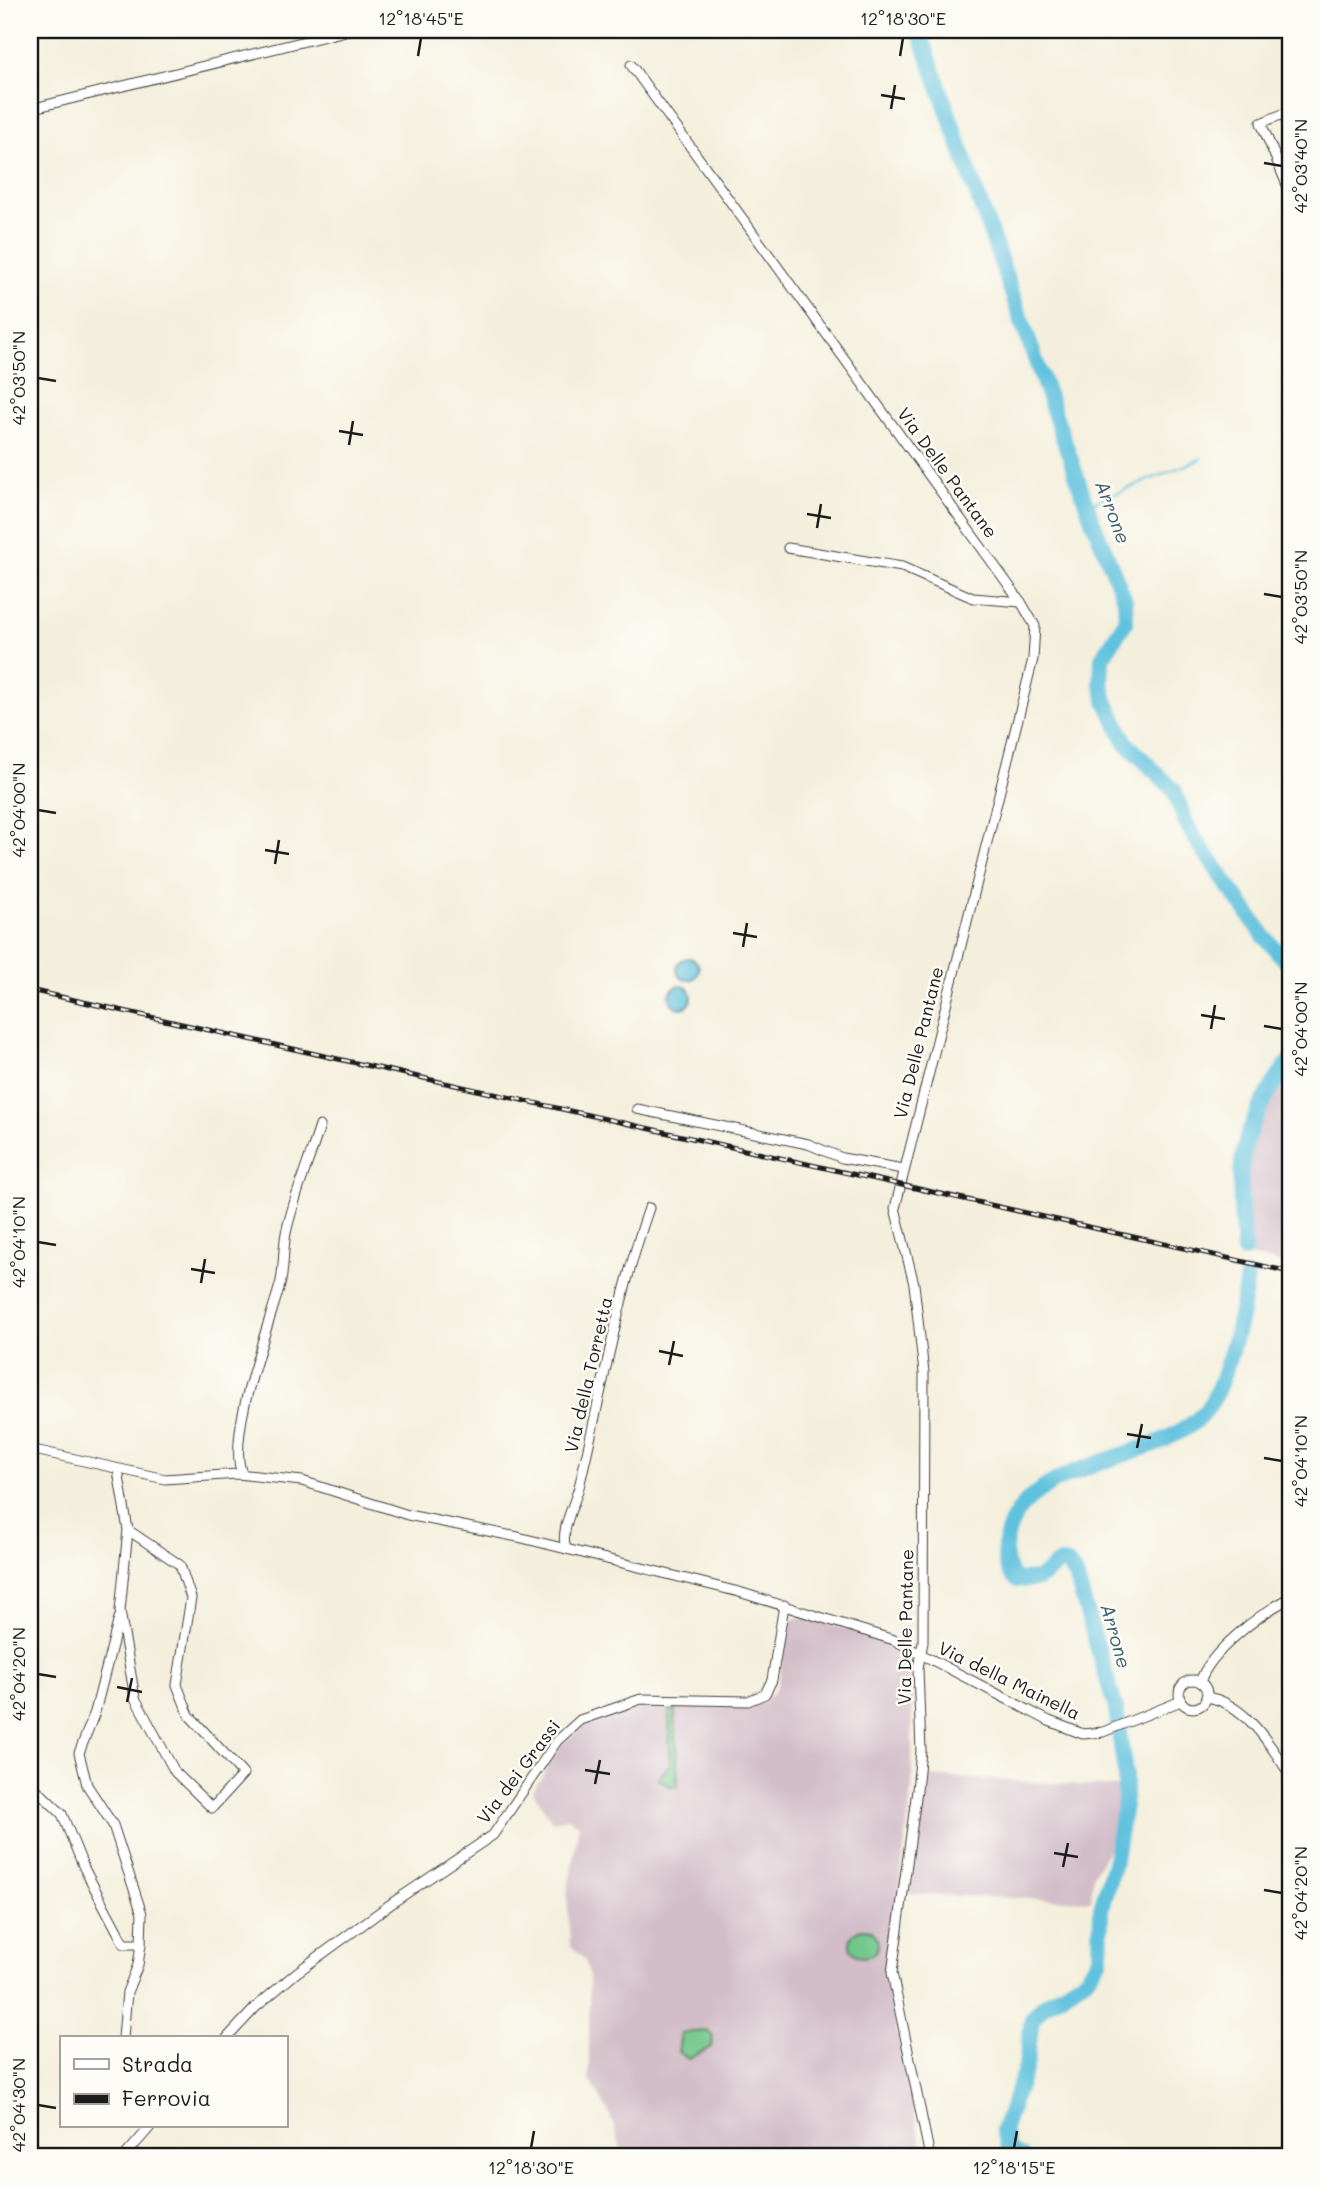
<svg xmlns="http://www.w3.org/2000/svg" width="1320" height="2187" font-family="Mali,sans-serif">
<rect width="100%" height="100%" fill="#fdfcf7"/>
<filter id="ink" filterUnits="userSpaceOnUse"><feTurbulence type="fractalNoise" baseFrequency=".0143" numOctaves="2"/><feDisplacementMap in="SourceGraphic" scale="14" xChannelSelector="R" yChannelSelector="G"/><feConvolveMatrix kernelMatrix="1 2 1 2 8 2 1 2 1" color-interpolation-filters="sRGB"/></filter>
<filter id="wash" filterUnits="userSpaceOnUse"><feTurbulence type="fractalNoise" baseFrequency=".00686" numOctaves="4" result="noise"/><feDisplacementMap in="SourceGraphic" scale="28" xChannelSelector="R" yChannelSelector="G"/><feGaussianBlur stdDeviation="1.57" result="paint"/><feColorMatrix in="noise" values="0 0 0 0 0 0 0 0 0 0 0 0 0 0 0 0 0 1.4 0 .05"/><feComposite in="paint" operator="in"/></filter>
<g filter="url(#wash)">
<rect width="100%" height="100%" fill="#f4efdc"/>
<!-- industrial -->
<g fill="#d2bdc8">
<polygon points="1290,1065 1290,1265 1249,1256 1242,1184 1247,1144 1255,1122"/>
<polygon points="806,1617 891,1643 898,1648 912,1682 912,1787 887,1984 924,2157 624,2157 610,2115 589,2078 589,1975 585,1960 570,1946 567,1894 579,1824 567,1818 552,1821 533,1791 562,1744 585,1724 650,1704 711,1707 762,1703 774,1692 779,1680 789,1622 796,1618"/>
<polygon points="927,1776 1117,1787 1120,1791 1115,1829 1112,1843 1093,1875 1091,1901 910,1894"/>
</g>
<!-- green -->
<g fill="#72c78b" stroke="#477254" stroke-width="2">
<polygon points="669,1710 675,1710 678,1786 669,1786 658,1779 670,1764"/>
<circle cx="864" cy="1943" r="14"/>
<polygon points="707,2031 713,2036 711,2047 689,2059 678,2052 681,2033"/>
</g>
<!-- water -->
<g fill="#5fc1dd" stroke="#3e6e7c" stroke-width="2">
<circle cx="688" cy="969" r="11"/>
<circle cx="681" cy="997" r="11"/>
</g>
<g fill="none" stroke-linecap="round" stroke-linejoin="round">
<!-- stream -->
<polyline stroke="#5fc1dd" stroke-width="2.5" points="1087,505 1201,459"/>
<!-- river -->
<g stroke="#5fc1dd" stroke-width="16">
<polyline points="919,30 1091,517 1125,600 1126,621 1102,658 1101,682 1106,701 1126,743 1174,790 1186,823 1203,850 1264,936 1290,966"/>
<path d="M1244,1251c-7,-94 -8,-112 46,-191"/>
<path d="M1022,2157l-13,-6 -6,-21 23,-63 6,-48 11,-13 43,-28 14,-19 1,-51 14,-49 10,-60v-26l-9,-64 -40,-133 -8,-12 -8,-1 -22,16 -21,1c-10,-8 -13,-21 -12,-33 11,-91 149,-80 198,-133 22,-24 40,-104 44,-137"/>
</g>
</g>
</g>
<g filter="url(#ink)">
<g fill="none" stroke-linecap="round" stroke-linejoin="round">
<defs>
<g id="minor">
<polyline points="631,65 1021,602 1035,626 1033,659 895,1208 914,1284 924,1373 923,1642 918,1668 921,1751 917,1790 892,1973 930,2157"/>
<polyline points="30,109 350,30"/>
<polyline points="1290,111 1261,123 1290,192"/>
<polyline points="788,548 902,567 973,598 1021,602"/>
<polyline points="637,1109 808,1144 842,1158 903,1169"/>
<polyline points="30,1449 165,1479 238,1474 302,1481 408,1515 518,1537 739,1592 894,1640 1049,1721 1083,1734 1103,1732 1181,1701"/>
<polyline points="118,1471 128,1530 120,1611 135,1698 175,1772 212,1808 243,1774 189,1715 177,1685 191,1598 180,1565 128,1530"/>
<path d="M242,1474c-16,-40 28,-150 39,-193 3,-15 2,-32 5,-48 8,-36 23,-72 34,-107"/>
<path d="M566,1549c-7,-20 10,-46 14,-66 22,-92 38,-186 69,-275"/>
<polyline points="119,1618 95,1712 79,1753 87,1785 113,1825 142,1914 141,1944"/>
<circle cx="1193" cy="1694" r="14"/>
<path d="M1200,1682c10,-31 61,-69 90,-84"/>
<path d="M1206,1697c39,5 65,49 84,78"/>
<polyline points="30,1783 62,1814 84,1868 124,1944 141,1944 138,1965 127,1992 123,2038"/>
<polyline points="227,2038 256,2007 296,1973 395,1901 493,1835 557,1741 580,1720 641,1699 748,1701 765,1694 772,1680 784,1605"/>
<polyline points="124,2157 151,2126"/>
</g>
</defs>
<!-- minor casing -->
<use href="#minor" stroke="#3c3c39" stroke-width="11"/>
<!-- minor -->
<use href="#minor" stroke="#fff" stroke-width="9"/>
<defs>
<polyline id="rail" points="30,990 1290,1272"/>
</defs>
<!-- rail casing -->
<use href="#rail" stroke="#1c1c1c" stroke-width="5"/>
<!-- rail -->
<use href="#rail" stroke="#fdfcf7" stroke-width="2.5" stroke-dasharray="8" stroke-linecap="butt"/>
</g>
</g>
<!-- ticks -->
<path fill="none" stroke="#1c1c1c" stroke-width="2.5" d="M418,56l3,-18M900,56l3,-18M881,95l24,4M891,109l4,-24M1264,163l18,3M38,378l18,3M339,431l24,4M349,445l4,-24M807,514l24,4M817,528l4,-24M1264,594l18,3M38,810l18,3M265,850l24,4M275,864l4,-24M733,933l24,4M743,947l4,-24M1201,1015l24,4M1264,1026l18,3M1211,1029l4,-24M38,1242l18,3M191,1269l24,4M201,1283l4,-24M659,1351l24,5M669,1365l5,-24M1127,1434l24,4M1137,1448l5,-24M1264,1458l18,3M38,1674l18,3M117,1687l25,5M127,1702l5,-24M585,1770l25,4M595,1784l5,-24M1054,1853l24,4M1063,1867l5,-24M1264,1890l18,3M38,2105l18,3M531,2148l3,-17M1014,2148l3,-17"/>
<g text-anchor="middle" stroke-width="5" stroke-linejoin="round" paint-order="stroke">
<!-- street labels -->
<g font-size="18" fill="#1c1c1c" stroke="#fdfcf7">
<text transform="translate(947 473) rotate(54)" y="6">Via Delle Pantane</text>
<text transform="translate(919 1043) rotate(-76)" y="6">Via Delle Pantane</text>
<text transform="translate(589 1375) rotate(-77)" y="6">Via della Torretta</text>
<text transform="translate(906 1627) rotate(-89)" y="6">Via Delle Pantane</text>
<text transform="translate(1009 1681) rotate(26)" y="6">Via della Mainella</text>
<text transform="translate(519 1772) rotate(-53)" y="6">Via dei Grassi</text>
</g>
<!-- water labels -->
<g font-size="19" font-style="italic" fill="#375e69" stroke="#fdfcf7">
<text transform="translate(1113 512) rotate(69)" y="7">Arrone</text>
<text transform="translate(1116 1636) rotate(74)" y="7">Arrone</text>
</g>
</g>
<!-- margin -->
<rect width="1320" height="2187" fill="none" stroke="#fdfcf7" stroke-width="77"/>
<!-- legend -->
<rect x="60" y="2036" width="228" height="91" fill="#fdfcf7" stroke="#a3a29f" stroke-width="2"/>
<rect x="74" y="2059" width="35" height="10" fill="#ffffff" stroke="#a3a29f" stroke-width="2"/>
<text x="122" y="2072" font-size="21" fill="#1c1c1c">Strada</text>
<rect x="74" y="2094" width="35" height="10" fill="#1c1c1c" stroke="#a3a29f" stroke-width="2"/>
<text x="122" y="2106" font-size="21" fill="#1c1c1c">Ferrovia</text>
<rect x="38" y="38" width="1244" height="2110" fill="none" stroke="#1c1c1c" stroke-width="2.5"/>
<g font-size="18" text-anchor="middle" fill="#1c1c1c">
<text x="421" y="25">12°18'45"E</text>
<text x="903" y="25">12°18'30"E</text>
<text transform="translate(1301 166) rotate(-90)" y="6">42°03'40"N</text>
<text transform="translate(19 378) rotate(-90)" y="6">42°03'50"N</text>
<text transform="translate(1301 597) rotate(-90)" y="6">42°03'50"N</text>
<text transform="translate(19 810) rotate(-90)" y="6">42°04'00"N</text>
<text transform="translate(1301 1029) rotate(-90)" y="6">42°04'00"N</text>
<text transform="translate(19 1242) rotate(-90)" y="6">42°04'10"N</text>
<text transform="translate(1301 1461) rotate(-90)" y="6">42°04'10"N</text>
<text transform="translate(19 1674) rotate(-90)" y="6">42°04'20"N</text>
<text transform="translate(1301 1893) rotate(-90)" y="6">42°04'20"N</text>
<text transform="translate(19 2105) rotate(-90)" y="6">42°04'30"N</text>
<text x="531" y="2174">12°18'30"E</text>
<text x="1014" y="2174">12°18'15"E</text>
</g>
</svg>
